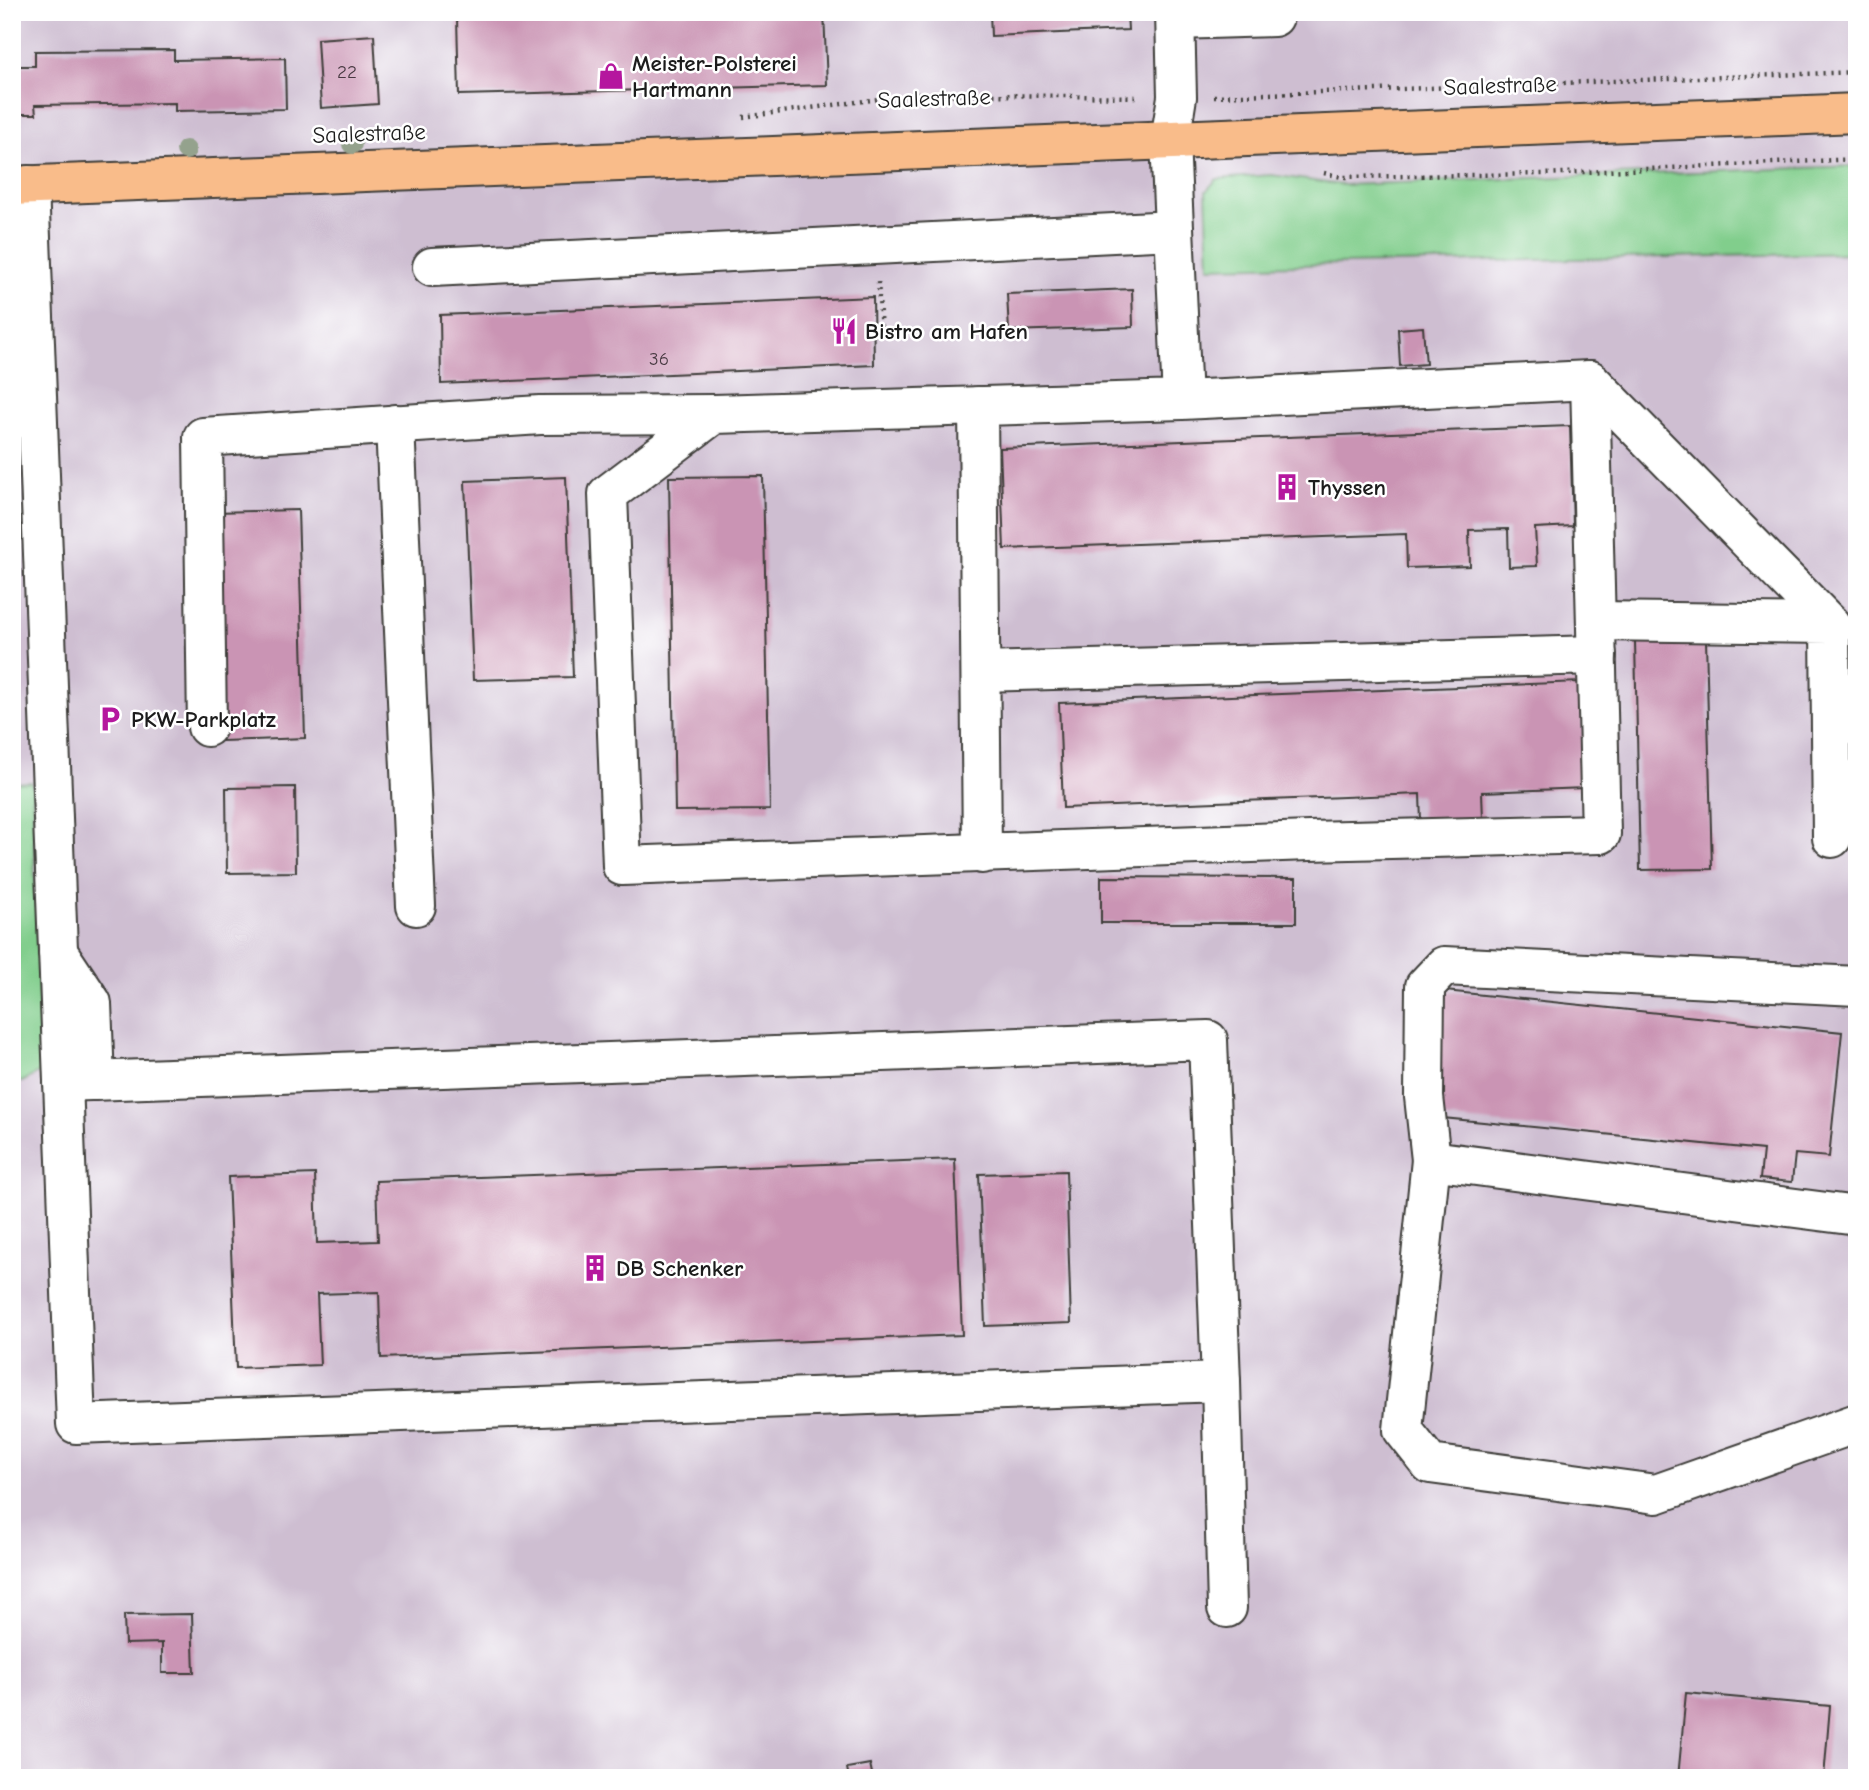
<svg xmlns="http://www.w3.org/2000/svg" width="1869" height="1790" font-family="'Comic Neue',sans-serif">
<rect width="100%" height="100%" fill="#fff"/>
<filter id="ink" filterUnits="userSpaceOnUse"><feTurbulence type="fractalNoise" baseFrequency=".0143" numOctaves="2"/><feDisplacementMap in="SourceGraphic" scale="14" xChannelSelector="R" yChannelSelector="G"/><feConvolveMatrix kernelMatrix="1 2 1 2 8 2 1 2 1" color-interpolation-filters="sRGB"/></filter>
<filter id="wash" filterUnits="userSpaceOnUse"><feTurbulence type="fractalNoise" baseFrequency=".00686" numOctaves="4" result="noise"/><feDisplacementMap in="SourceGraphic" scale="28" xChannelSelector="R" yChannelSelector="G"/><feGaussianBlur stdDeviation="1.57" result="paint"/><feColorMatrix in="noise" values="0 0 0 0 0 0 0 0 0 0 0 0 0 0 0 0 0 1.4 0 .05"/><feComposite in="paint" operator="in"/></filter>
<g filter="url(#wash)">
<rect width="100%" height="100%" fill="#f5f0e0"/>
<!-- industrial -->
<rect fill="#cebed1" x="12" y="12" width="1845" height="1766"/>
<!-- green -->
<g fill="#81ce8c" stroke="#4e7554" stroke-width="2">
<polygon points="1857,166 1857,253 1209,267 1206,191 1217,179 1271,175 1343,185"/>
<polygon points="12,260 22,527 12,546"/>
<polygon points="32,782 41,1072 22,1082 12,1082 12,783"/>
</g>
<g id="blocks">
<!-- building -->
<g fill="#ca94b4">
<polygon points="590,12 824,12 827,85 459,95 457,18 590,14"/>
<polygon points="990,12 1127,12 1128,30 991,36"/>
<polygon points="374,35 378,104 321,108 317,39"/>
<polygon points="174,50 174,60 285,58 286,109 175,111 175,103 35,105 36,114 12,114 12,66 35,66 35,51"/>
<polygon points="1132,289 1133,327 1009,331 1007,294"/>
<polygon points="873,297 874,365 441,384 440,315"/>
<polygon points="1423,327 1426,364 1400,366 1398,329"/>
<polygon points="1570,426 1573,526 1535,528 1537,566 1509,567 1508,529 1469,530 1470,566 1407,568 1406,534 1004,549 1000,448"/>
<polygon points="763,476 770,810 675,811 669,477"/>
<polygon points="566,477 573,677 473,680 465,481"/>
<polygon points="298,510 305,738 222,741 215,512"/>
<polygon points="1706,640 1712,869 1640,870 1635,641"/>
<polygon points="1581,682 1585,788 1482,792 1483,820 1421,822 1420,794 1063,808 1059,703"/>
<polygon points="295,787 296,872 227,873 226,788"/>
<polygon points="1101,877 1296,878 1296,923 1101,923"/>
<polygon points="1445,991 1842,1032 1829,1157 1795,1154 1792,1182 1760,1179 1763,1150 1433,1117"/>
<polygon points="955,1159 962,1335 381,1358 379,1292 317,1294 320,1365 236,1368 228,1177 315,1174 317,1243 378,1241 376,1181"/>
<polygon points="1066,1171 1071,1323 985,1326 979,1174"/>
<polygon points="192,1614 194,1673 162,1673 162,1643 125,1644 124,1615"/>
<polygon points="1686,1693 1830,1706 1824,1778 1678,1778"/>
<polygon points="870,1764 873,1778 849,1778 847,1768"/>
</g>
</g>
</g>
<g filter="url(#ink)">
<use href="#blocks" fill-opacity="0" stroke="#3d3c39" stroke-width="2"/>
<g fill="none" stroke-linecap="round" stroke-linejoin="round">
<defs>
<g id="minor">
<polyline points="1175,12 1177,97 1170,141 1182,400 714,414 608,494 622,866 1309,841 1601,834 1590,380 1182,400"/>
<polyline points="1176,20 1274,17"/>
<polyline points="29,185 76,1424 1221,1382"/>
<polyline points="432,267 1174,230"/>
<polyline points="1590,380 1830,624"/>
<polyline points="978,406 982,854"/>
<polyline points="395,424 416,906"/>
<polyline points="1596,621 1830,624 1832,838"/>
<polyline points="981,672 1597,655"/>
<polyline points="207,727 203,437 540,415 714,414"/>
<polyline points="58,952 92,1003 95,1081"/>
<polyline points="63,1082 1208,1040 1221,1382 1227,1608"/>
<polyline points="1431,1160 1424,1097 1425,986 1444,966 1857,986"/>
<polyline points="1857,1216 1431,1160 1403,1430 1430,1464 1656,1494 1857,1423"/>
</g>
<polyline id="major" points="12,186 1857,113"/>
</defs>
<!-- minor casing -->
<use href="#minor" stroke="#3d3c39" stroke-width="42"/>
<!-- major casing -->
<use href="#major" stroke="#3d3c39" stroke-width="42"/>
<!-- path -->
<g stroke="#3d3c39" stroke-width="4.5" stroke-dasharray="2 5" stroke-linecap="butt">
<polyline points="1214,96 1857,72"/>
<polyline points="743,117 917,94 1139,97"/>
<polyline points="1324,173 1342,177 1543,174 1857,159"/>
<polyline points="874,334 881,333 878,281"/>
</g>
<!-- minor -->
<use href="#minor" stroke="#fff" stroke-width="38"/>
<!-- major -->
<use href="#major" stroke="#f9bc8a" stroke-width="38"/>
</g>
<!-- trees -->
<g fill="#94a28d">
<circle cx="352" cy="144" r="10"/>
<circle cx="186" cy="150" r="10"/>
</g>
</g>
<!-- icons -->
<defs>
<symbol id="shop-bare" viewBox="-9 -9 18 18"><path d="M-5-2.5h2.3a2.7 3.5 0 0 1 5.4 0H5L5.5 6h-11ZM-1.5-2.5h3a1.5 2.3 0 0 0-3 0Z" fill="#b5179e" stroke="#fff" stroke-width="2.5" paint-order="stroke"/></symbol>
<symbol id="restaurant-bare" viewBox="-9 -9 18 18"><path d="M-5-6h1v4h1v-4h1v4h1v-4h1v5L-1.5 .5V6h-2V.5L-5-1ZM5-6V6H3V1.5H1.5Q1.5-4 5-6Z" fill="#b5179e" stroke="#fff" stroke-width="2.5" paint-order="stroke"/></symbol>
<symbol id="building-bare" viewBox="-9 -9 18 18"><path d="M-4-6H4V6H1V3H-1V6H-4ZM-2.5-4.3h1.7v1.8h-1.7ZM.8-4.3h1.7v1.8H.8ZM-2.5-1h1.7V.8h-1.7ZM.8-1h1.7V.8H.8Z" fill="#b5179e" stroke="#fff" stroke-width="2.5" paint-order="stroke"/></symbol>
<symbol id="parking-bare" viewBox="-9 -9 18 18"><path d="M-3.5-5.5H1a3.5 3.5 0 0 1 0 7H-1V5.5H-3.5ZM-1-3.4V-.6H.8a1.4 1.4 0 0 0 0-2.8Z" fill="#b5179e" stroke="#fff" stroke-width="2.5" paint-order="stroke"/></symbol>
</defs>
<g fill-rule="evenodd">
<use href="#shop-bare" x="592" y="57" width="38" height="38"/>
<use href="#restaurant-bare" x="825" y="312" width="38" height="38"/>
<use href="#building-bare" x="1268" y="468" width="38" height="38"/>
<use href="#parking-bare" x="91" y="700" width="38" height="38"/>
<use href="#building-bare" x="576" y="1249" width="38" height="38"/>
</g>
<g text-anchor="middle" stroke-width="5" stroke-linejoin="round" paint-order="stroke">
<!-- number labels -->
<g font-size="19" fill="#483a42">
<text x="347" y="78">22</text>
<text x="659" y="365">36</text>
</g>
<!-- poi labels -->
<g font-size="23" font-weight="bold" fill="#1c1c1c" stroke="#fff" text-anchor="start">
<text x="632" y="71">Meister-Polsterei<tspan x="632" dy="26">Hartmann</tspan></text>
<text x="865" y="339">Bistro am Hafen</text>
<text x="1308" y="495">Thyssen</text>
<text x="131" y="727">PKW-Parkplatz</text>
<text x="616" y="1276">DB Schenker</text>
</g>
<!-- street labels -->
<g font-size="23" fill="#1c1c1c" stroke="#fff">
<text transform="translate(1500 85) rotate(-2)" y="8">Saalestraße</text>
<text transform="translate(934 98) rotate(-2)" y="8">Saalestraße</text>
<text transform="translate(369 133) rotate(-2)" y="8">Saalestraße</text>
</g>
</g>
<!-- margin -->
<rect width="1869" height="1790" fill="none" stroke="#fff" stroke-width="42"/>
</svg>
